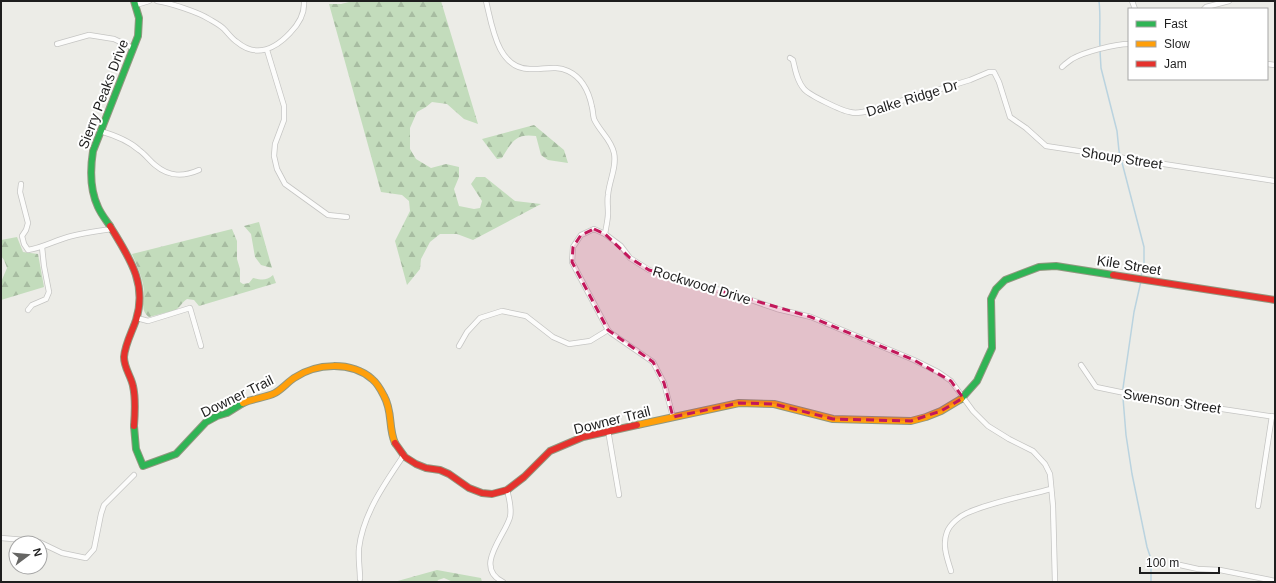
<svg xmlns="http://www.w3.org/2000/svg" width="1276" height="583" font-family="Arial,sans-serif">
<defs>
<pattern id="forest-firs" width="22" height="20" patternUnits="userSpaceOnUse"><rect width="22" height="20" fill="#c3dcbc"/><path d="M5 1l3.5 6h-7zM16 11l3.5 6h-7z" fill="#a7bca1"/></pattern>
</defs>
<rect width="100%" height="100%" fill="#ecece7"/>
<!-- forest -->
<g fill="url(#forest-firs)">
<polygon points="353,1 441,1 478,124 464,119 447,104 432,102 426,107 417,112 410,128 410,149 416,159 431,168 446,164 459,167 459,177 454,189 459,206 474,209 480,208 482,201 471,184 476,177 485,177 515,201 541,204 473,240 457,234 440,234 430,242 421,259 420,269 407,285 395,241 410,211 409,201 402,195 381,192 329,4 341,4"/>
<path d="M534,125l30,25 4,13 -20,-3 -7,-5 -5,-19c-21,-3 -24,6 -34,22l-5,1 -15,-20z"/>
<polygon points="259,222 272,268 261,265 255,257 251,234 244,226"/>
<path d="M232,229l5,12v18l3,10v13l3,2 6,-1 4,-5c9,2 13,3 20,-3l3,8 -77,23 -5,-6 -7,-1c-5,3 -6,7 -11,11l-27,7c-9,-6 -5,-17 -5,-26 -1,-13 -7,-25 -12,-37z"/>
<polygon points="17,237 23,252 38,254 44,287 1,300 1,282 7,268 4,260 1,256 1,240"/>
<polygon points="437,570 481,578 482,582 453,582 444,578 438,580 437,582 394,582"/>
</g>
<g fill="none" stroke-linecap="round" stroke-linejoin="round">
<!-- stream -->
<g stroke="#bad3df" stroke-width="1.5">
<path d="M1099,1c2,15 0,31 1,46"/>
<polyline points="1100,51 1101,68 1117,131 1119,151 1144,247 1144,263 1141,277"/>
<polyline points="1141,281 1134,312 1123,388 1123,398 1126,435 1132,474 1147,547 1151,559 1151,582"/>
</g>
<defs>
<g id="street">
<path d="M157,1c13,2 41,11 52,18 5,3 11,6 15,10 4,4 8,10 13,13 19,16 38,7 53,-9 9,-9 15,-19 14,-32"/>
<path d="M486,1c6,24 11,68 44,68 13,1 25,-4 38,2 15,7 21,21 24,36 1,4 1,9 2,12 6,13 17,20 20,34 3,14 -5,28 -6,42 -1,6 0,12 0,18 0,7 -2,14 -3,21"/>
<polyline points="1132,1 1135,9"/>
<polyline points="136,5 149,1"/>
<polyline points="1204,9 1206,7 1229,1"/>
<polyline points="57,44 89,35 114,39 133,48"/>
<polyline points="267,50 284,106 284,120 275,144 274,156 277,169 285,184 328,215 347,217"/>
<path d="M790,58l3,2c2,9 4,21 11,29 5,6 38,22 46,23 7,2 14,0 21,-2l99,-30 19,-8h5l5,10 11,35 16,11 20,18 229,35"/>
<polyline points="1267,64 1275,65"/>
<path d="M1062,67c3,-3 6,-5 10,-8 12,-7 43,-15 57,-15"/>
<path d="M100,131c14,4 28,9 39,19 6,4 10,10 16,15 14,12 28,12 44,5"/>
<path d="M21,184l-1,8 8,31 -2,7 -4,6 2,8 4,6c14,-2 26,-9 40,-13 14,-4 29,-6 44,-8"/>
<polyline points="28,310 32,305 46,299 49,292 44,266 42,247"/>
<polyline points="137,318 148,321 190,308 201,346"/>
<polyline points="459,346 467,332 480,318 502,311 526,316 553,337 569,344 590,341 608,330"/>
<polyline points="1081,365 1096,387 1149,398 1275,417"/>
<polyline points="673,417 664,383 653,362 611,333 608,330 572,262 573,247 581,235 594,229 605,234 621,246 630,258 649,270 672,277 734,294 777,309 811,317 914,360 938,372 951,381 973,411 988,426 1009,439 1033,451 1045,464 1050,474 1053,506 1055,582"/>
<polyline points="608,430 619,495"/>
<polyline points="1258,506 1272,416"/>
<polyline points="1,538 25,540 39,542 62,553 86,558 94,549 101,514 104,505 134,475"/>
<polyline points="1180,565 1198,569 1220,570 1275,581"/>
<path d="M951,571c-4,-13 -9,-26 -4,-39 3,-8 13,-16 20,-19 25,-11 58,-17 84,-24"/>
<path d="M360,579c0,-10 -2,-20 -1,-31 4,-34 26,-65 45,-93"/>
<path d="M503,582c-30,-15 2,-46 7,-65 2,-9 -1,-19 -3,-27"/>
</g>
<g id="fast">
<path d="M110,226c-4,-6 -9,-12 -12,-19 -8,-17 -8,-37 -5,-56l45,-115 1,-18 -5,-17"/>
<polyline points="961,399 977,381 992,348 991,299 996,289 1005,280 1039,267 1056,266 1113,275"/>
<polyline points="134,426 136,449 143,466 176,454 206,422 217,416 227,413 243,403"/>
</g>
<g id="slow">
<path d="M243,403c11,-5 22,-5 32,-10 7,-4 13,-11 19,-15 22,-15 57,-17 78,1 5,4 9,11 12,17 9,16 4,31 11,47"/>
<polyline points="637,425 739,403 774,404 833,419 911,421 926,417 941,411 961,399"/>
</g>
<g id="jam">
<path d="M110,226c18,30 38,57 26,94 -4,12 -11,24 -12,37 0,11 7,19 9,29 3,13 2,27 1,40"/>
<polyline points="1113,275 1275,300"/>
<polyline points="395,443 405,457 416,464 426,468 440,470 449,474 469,488 482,493 492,494 507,490 524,477 550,451 583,437 637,425"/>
</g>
</defs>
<!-- street casing -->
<use href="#street" stroke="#c5c5c3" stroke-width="6"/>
<!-- fast casing -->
<use href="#fast" stroke="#91977f" stroke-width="8"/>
<!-- slow casing -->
<use href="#slow" stroke="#91977f" stroke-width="8"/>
<!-- jam casing -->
<use href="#jam" stroke="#91977f" stroke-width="8"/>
<!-- street -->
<use href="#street" stroke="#fcfcfb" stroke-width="4.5"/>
<!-- fast -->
<use href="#fast" stroke="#30b455" stroke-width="6"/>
<!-- slow -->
<use href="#slow" stroke="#ff9f0a" stroke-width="6"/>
<!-- jam -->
<use href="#jam" stroke="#e5322d" stroke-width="6"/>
</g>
<!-- marked area -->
<path fill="#c2185b" fill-opacity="0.2" stroke="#c2185b" stroke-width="3" stroke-dasharray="8 5" stroke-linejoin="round" d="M594,229l11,5 25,24 19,12 162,47 103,43 37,21 12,17 -22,13 -30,10 -78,-2 -59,-15 -35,-1 -66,14 -9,-34 -11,-21 -45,-32 -36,-68 1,-15 8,-12z"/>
<g text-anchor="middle" stroke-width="4" stroke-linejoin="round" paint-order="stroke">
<!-- street labels -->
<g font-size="14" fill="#1e1e1e" stroke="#fff">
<text transform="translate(103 94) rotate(-69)" y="5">Sierry Peaks Drive</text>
<text transform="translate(912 98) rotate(-17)" y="5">Dalke Ridge Dr</text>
<text transform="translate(1122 158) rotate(9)" y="5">Shoup Street</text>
<text transform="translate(1129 265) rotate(9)" y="5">Kile Street</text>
<text transform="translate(702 285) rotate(17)" y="5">Rockwood Drive</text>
<text transform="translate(237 396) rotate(-26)" y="5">Downer Trail</text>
<text transform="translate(1172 401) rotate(9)" y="5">Swenson Street</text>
<text transform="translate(612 420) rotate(-14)" y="5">Downer Trail</text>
</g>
</g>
<!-- border -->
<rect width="1276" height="583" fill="none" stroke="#1e1e1e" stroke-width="4"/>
<!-- legend -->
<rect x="1128" y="8" width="140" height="72" fill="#ffffff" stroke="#a5a5a5"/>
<rect x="1136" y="21" width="20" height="6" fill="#30b455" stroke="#a5a5a5"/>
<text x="1164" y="28" font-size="12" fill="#1e1e1e">Fast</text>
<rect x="1136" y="41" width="20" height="6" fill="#ff9f0a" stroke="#a5a5a5"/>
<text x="1164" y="48" font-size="12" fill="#1e1e1e">Slow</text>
<rect x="1136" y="61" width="20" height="6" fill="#e5322d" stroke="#a5a5a5"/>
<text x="1164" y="68" font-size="12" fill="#1e1e1e">Jam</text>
<!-- north arrow -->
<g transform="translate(28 555) rotate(74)"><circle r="19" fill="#ffffff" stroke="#a5a5a5"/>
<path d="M0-3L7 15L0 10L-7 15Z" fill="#666664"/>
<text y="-6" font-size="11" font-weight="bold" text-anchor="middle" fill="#1e1e1e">N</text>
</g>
<!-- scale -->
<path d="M1140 567v6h79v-6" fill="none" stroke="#1e1e1e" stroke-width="2"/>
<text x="1146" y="567" font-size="12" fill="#1e1e1e" stroke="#ffffff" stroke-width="3" paint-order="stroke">100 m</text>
</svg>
